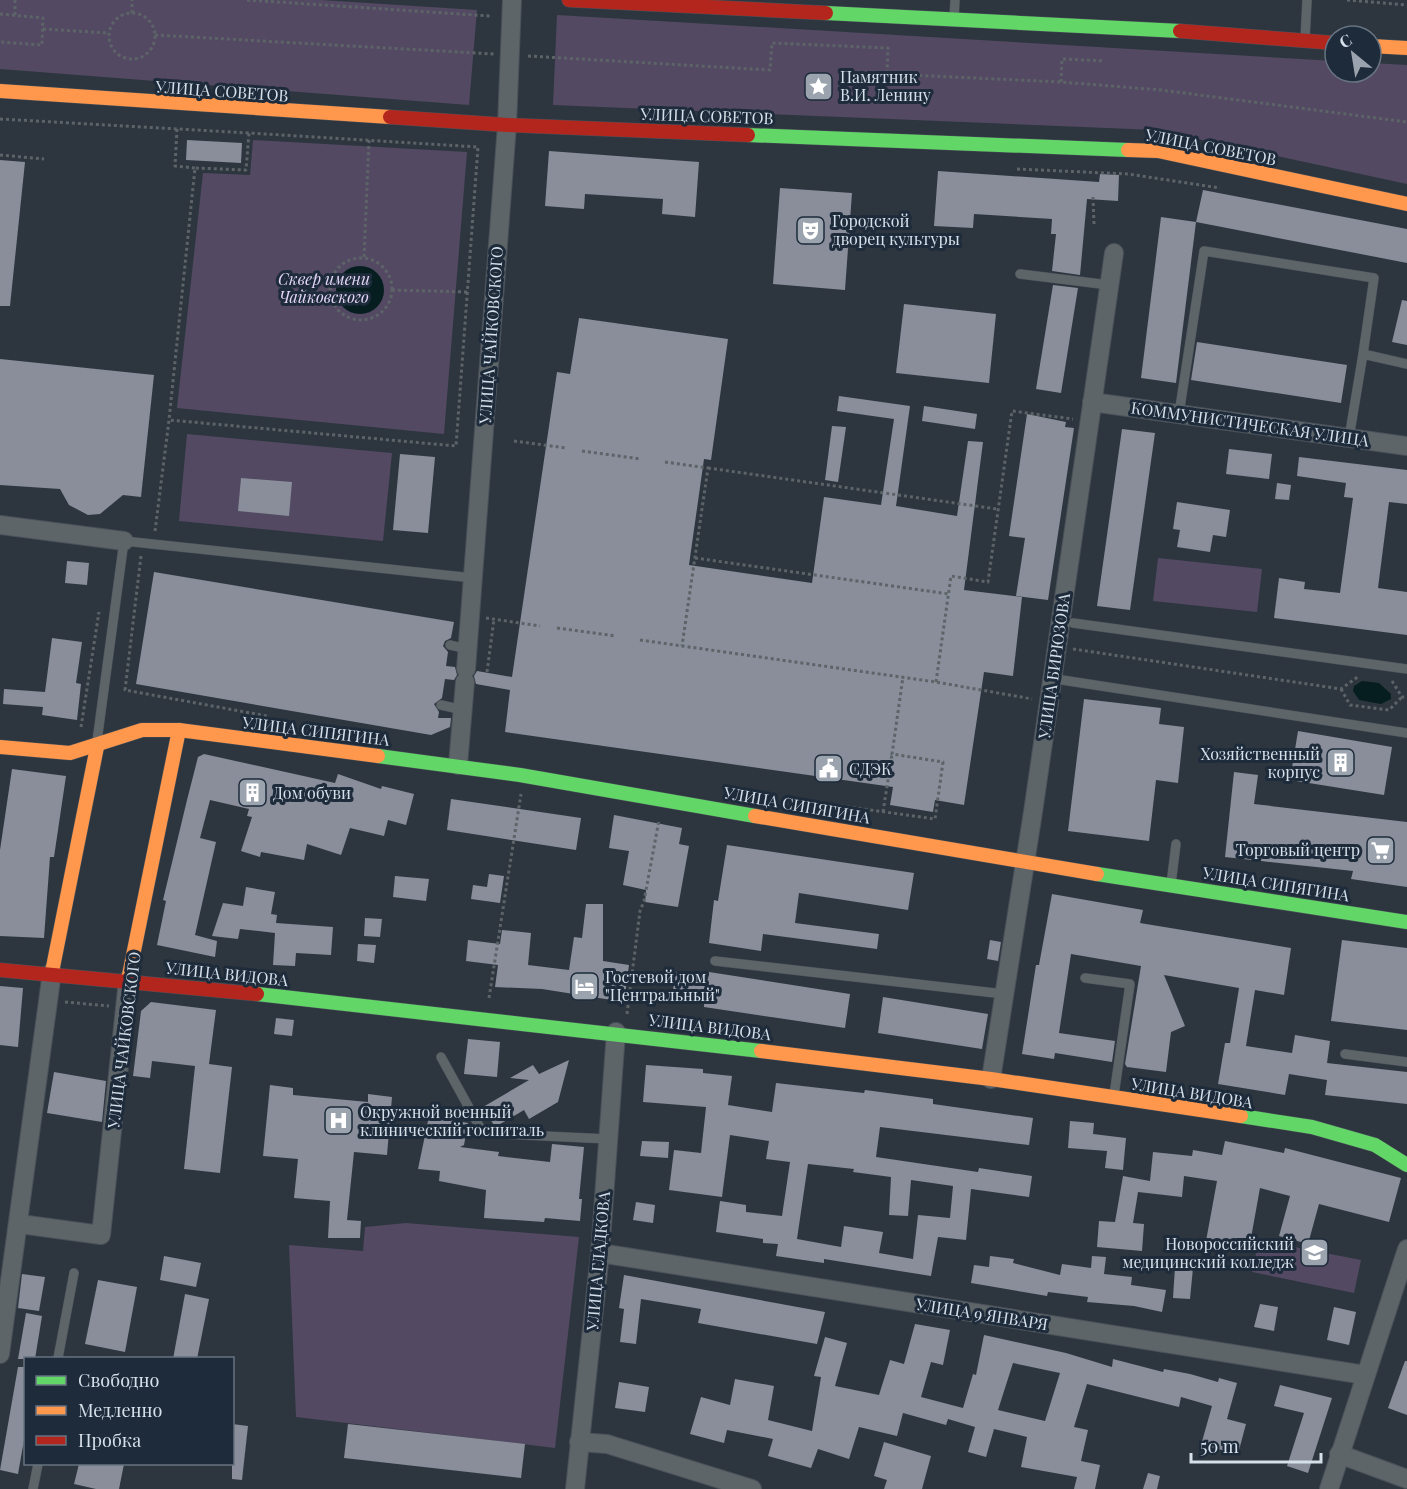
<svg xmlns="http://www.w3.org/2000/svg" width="1407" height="1489" font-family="'Playfair Display',serif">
<rect width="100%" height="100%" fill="#2d363f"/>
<!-- green -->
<g fill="#534963">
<polygon points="0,0 321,0 477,10 469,105 0,69"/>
<polygon points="557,15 1335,61 1335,72 1371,72 1371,63 1407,65 1407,184 1156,130 553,105"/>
<polygon points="253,140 467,152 444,434 177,408 203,173 250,175"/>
<polygon points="187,434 392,453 383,541 179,521"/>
<polygon points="1158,558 1262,569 1257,612 1153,601"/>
<polygon points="406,1223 579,1237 555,1448 296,1417 289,1245 363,1251 365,1227"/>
<polygon points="1259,1240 1361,1260 1354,1293 1252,1272"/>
</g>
<!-- water -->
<g fill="#061e20">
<circle cx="360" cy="290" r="24"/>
<polygon points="1362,681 1379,683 1391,694 1391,699 1381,704 1359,700 1353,691 1354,686"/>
</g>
<!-- building -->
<g fill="#898e9a" fill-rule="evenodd">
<polygon points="187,140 242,143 241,163 186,160"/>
<polygon points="549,151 699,162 695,217 662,214 663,199 585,194 584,209 545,206"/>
<polygon points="0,160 25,162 10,306 0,306"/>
<polygon points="938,171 1099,182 1100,174 1119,175 1118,201 1087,199 1080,275 1052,271 1056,234 1051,234 1052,219 974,214 973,228 934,226"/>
<polygon points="780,188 852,193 845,290 773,284"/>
<polygon points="1203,190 1407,229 1407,263 1196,222"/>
<polygon points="1161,217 1196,222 1176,383 1141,378"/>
<polygon points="1053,285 1078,288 1061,393 1036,389"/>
<polygon points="1402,300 1407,301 1407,345 1392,342"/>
<polygon points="904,304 996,314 989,383 896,373"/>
<polygon points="579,318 728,339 711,460 704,459 689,565 812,583 824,497 881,505 894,419 837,411 839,396 910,406 896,506 957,516 968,441 983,442 964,590 1022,597 1013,676 984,672 964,805 935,800 933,812 890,805 893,787 505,732 510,690 476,684 474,676 477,671 512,677 557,372 570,374"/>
<polygon points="1197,342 1347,365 1341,403 1191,380"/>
<polygon points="0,359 154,375 141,497 123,495 100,514 88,515 69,505 60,489 0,485"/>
<polygon points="924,406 977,414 975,429 922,421"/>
<polygon points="1027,414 1066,422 1065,427 1074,428 1048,600 1016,596 1025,538 1009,536"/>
<polygon points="832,426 846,427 838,482 825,480"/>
<polygon points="1122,429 1155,433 1130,610 1097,606"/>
<polygon points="1229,449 1272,454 1269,479 1226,474"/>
<polygon points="400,454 435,457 428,533 393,530"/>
<polygon points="1299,457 1407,470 1407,504 1389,502 1378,588 1407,592 1407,635 1274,618 1279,578 1305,582 1304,589 1340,593 1353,498 1344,497 1346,483 1297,476"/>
<polygon points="241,478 292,482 289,516 238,511"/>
<polygon points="1277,483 1291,485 1289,500 1275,499"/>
<polygon points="1177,502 1230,510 1226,537 1213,535 1210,552 1177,547 1180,530 1173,529"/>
<polygon points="67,561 89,563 87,585 65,583"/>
<polygon points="154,572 454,622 451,638 445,641 443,646 448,652 446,666 455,667 457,675 454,680 445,679 442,698 434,704 439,712 438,718 451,718 450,727 431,735 136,684"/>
<polygon points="52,638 82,642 76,683 81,684 77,720 42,715 43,707 3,704 4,689 45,692"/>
<polygon points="1084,699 1161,708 1159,724 1184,727 1178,783 1156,780 1149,841 1068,831"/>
<polygon points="1298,731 1392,747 1384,795 1290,780"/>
<polygon points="204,754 335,783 338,774 381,789 382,786 414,794 406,825 388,820 384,836 350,828 341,855 307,844 304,860 261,852 260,857 241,851 252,817 247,816 249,809 210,800 200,838 216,842 195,935 217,941 215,957 157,945 166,901 163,900 187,800 198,757"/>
<polygon points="12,769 66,776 54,857 50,857 44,938 0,936 0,850"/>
<polygon points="1234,772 1258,775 1254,804 1407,822 1407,887 1351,879 1353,871 1225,857"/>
<polygon points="451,799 581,818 576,850 447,830"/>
<polygon points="614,815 682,828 679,844 689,846 678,907 645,902 646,890 623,885 629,851 609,848"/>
<polygon points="727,845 914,873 908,910 799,893 795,923 879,934 877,949 763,934 761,951 709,943 714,900 718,901"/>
<polygon points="489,874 504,876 500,903 471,899 473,885 487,887"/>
<polygon points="395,876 429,879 426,901 393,897"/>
<polygon points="246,887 275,892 271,914 277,915 276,923 333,927 331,955 296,953 295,966 273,965 275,933 240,929 238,939 212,936 223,903 243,906"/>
<polygon points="1052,894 1143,910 1140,923 1291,948 1284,995 1255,990 1246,1046 1292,1053 1295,1035 1330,1041 1327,1063 1407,1072 1407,1104 1325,1095 1327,1080 1289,1074 1285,1095 1218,1084 1225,1043 1230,1043 1239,988 1164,975 1185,1026 1171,1032 1166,1072 1127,1067 1125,1064 1141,966 1071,954 1059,1033 1115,1041 1112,1062 1055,1053 1054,1059 1022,1054 1036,965 1039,965"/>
<polygon points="586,904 603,904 603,961 629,965 624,1002 542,989 495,987 498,965 466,961 468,940 500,944 502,930 531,933 528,965 569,970 574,937 582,938"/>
<polygon points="365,918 382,919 380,937 364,936"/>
<polygon points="990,940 1001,942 998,961 987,959"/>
<polygon points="1342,940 1407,948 1407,1030 1331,1021"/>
<polygon points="358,944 376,945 374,963 357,961"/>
<polygon points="676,972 708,979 709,972 850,994 845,1028 704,1007 704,1002 672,996"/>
<polygon points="0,986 23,988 18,1047 0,1045"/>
<polygon points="883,997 988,1014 982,1049 878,1033"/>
<polygon points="151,1002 216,1010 209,1064 232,1067 220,1173 184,1169 195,1066 152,1061 150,1078 133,1076 141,1011"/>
<polygon points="276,1018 294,1020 292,1036 274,1034"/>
<polygon points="468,1039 500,1042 497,1077 464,1074"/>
<polygon points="569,1060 558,1102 529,1119 524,1110 495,1127 483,1107 529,1080 510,1078 533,1065 539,1074"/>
<path d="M646,1065l57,4v4l29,3 -4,29 44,7 4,-29 88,10 1,-3 68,9v5l100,14 -4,27 -149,-18 -4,30 102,15 1,-4 53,8 -3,21 -58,-8 -5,51 -28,-3 -7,39 -107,-17v4l-48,-7 2,-12 -15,-1v-4l-47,-7 4,-31 26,4v7l36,4 8,-54 -24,-3 3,-18 -39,-6 -8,62 -53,-7 5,-40 27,3 5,-46 -63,-5zM808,1164l46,5 -1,3 38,5 -2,38 19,1 3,-36 42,6 -3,32 -32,-3 -5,44 -34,-6 4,-21 -39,-6 -3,21 -44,-8z"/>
<polygon points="54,1072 106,1081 102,1122 47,1113"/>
<polygon points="270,1085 293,1088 293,1095 368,1102 368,1094 392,1097 387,1155 354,1152 347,1220 361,1221 360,1238 328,1238 330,1201 294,1198 298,1159 263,1156"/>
<polygon points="429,1116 468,1123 464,1145 460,1147 499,1152 498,1156 550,1162 552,1144 584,1147 579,1199 582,1199 580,1221 545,1218 544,1222 484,1218 486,1190 439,1181 440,1171 418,1169"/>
<polygon points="1070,1121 1094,1123 1093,1134 1126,1138 1123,1170 1105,1168 1107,1151 1068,1148"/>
<polygon points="642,1141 669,1142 668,1158 640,1156"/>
<polygon points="1225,1141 1284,1153 1285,1148 1401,1178 1389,1222 1319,1204 1308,1244 1279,1236 1290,1196 1260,1188 1249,1249 1206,1241 1217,1181 1184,1176 1182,1197 1138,1192 1133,1223 1144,1224 1142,1251 1097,1247 1099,1221 1115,1222 1123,1176 1150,1181 1153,1152 1192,1156 1193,1150 1222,1155"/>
<polygon points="636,1202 655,1205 653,1223 633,1220"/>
<polygon points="164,1256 201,1263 196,1287 160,1280"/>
<polygon points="990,1256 1014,1259 1013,1263 1060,1275 1062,1264 1091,1268 1092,1256 1106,1257 1104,1274 1132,1277 1131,1285 1166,1290 1162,1312 1134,1306 1087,1302 1088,1297 1048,1292 1047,1296 971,1283 974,1265 989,1267"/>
<polygon points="1175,1267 1193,1268 1190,1299 1173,1298"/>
<polygon points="22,1274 45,1277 39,1311 18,1308"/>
<polygon points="624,1275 825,1312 817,1344 698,1323 701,1309 641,1299 636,1344 620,1342 624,1309 619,1308"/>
<polygon points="98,1280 137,1287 125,1352 85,1344"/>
<polygon points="185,1294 209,1299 197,1359 173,1359"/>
<polygon points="1260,1304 1278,1307 1274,1331 1254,1327"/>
<polygon points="1334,1307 1356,1312 1349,1345 1327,1340"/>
<polygon points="26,1313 42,1316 35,1359 18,1359"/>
<path d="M915,1324l35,6 -7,35 -12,-3 -10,35 42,11 10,-34 3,1 8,-40 82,18 46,14 1,-8 50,13 1,-3 26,5 28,8 1,-4 18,5 -10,36 19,5 -8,30 -37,-9 11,-39 -31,-9 -2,10 -92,-23 -13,43 14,3 -7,31 19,4 -5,24h-21l3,-12 -56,-10 6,-30 -33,-8 -8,28 -18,-5 7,-25 -27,-8 -2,6 -43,-12 -6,23 -38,-9 -10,32 -31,-10 -7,19 -43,-12 5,-17 -46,-9 -3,13 -34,-9 11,-37 29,8 5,-26 39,7 -6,34 44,11 9,-54 -7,-1 11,-39 22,6 -12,43 44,9 11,-35 14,4zM1013,1363l47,10 -15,48 -47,-11z"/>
<polygon points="1405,1361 1407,1361 1407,1415 1388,1408"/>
<polygon points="18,1367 26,1367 26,1429 18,1474 0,1470"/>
<polygon points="619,1382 649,1387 645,1412 615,1408"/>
<polygon points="1280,1385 1332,1398 1308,1473 1287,1466 1304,1413 1274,1406"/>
<polygon points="232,1424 248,1426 242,1480 232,1479"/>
<polygon points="348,1424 525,1444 521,1478 344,1458"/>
<polygon points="884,1442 931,1456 922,1489 884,1489 887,1480 874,1476"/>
<polygon points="79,1464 124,1464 119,1489 96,1489 74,1484"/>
<polygon points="1148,1473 1160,1476 1157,1489 1143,1489"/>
</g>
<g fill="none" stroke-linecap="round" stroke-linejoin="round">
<defs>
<g id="lane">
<polyline points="954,19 955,0"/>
<polyline points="1305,40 1307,0"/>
<polyline points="1020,274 1109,285"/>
<polyline points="1179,414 1204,251 1374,278 1363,354"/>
<polyline points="1349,438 1363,354 1407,364"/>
<polyline points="1073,623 1407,669"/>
<polyline points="450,645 467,649"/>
<polyline points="1062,680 1407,733"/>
<polyline points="441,705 463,710"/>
<polyline points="97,741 124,541 473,578"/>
<polyline points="1171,884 1176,844"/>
<polyline points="715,961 1004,994"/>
<polyline points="1085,978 1130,984 1114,1095"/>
<polyline points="1345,1054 1407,1062"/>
<polyline points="441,1057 483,1133 608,1139"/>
<polyline points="58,1358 74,1273"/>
<polyline points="33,1489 38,1464"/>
</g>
<g id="street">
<polyline points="1092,402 1407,446"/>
<polyline points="0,525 124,541"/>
<polyline points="466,669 507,125 512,0"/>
<polyline points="458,765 465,682"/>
<polyline points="991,1079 1033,812 1114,253"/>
<polyline points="20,1224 101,1235 128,980"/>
<polyline points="600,1253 1365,1375"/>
<polyline points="0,1354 52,972"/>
<polyline points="579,1442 607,1444 752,1489"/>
<polyline points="1339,1454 1407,1479"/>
<polyline points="575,1489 600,1253 616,1032"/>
<polyline points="1329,1489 1407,1249"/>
</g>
<g id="fast">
<polyline points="826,13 1180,31"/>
<polyline points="748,135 1128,150"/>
<polyline points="378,756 520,775 755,816"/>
<polyline points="1097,874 1407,922"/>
<polyline points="257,994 761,1051"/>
<polyline points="1241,1116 1312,1127 1375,1145 1407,1165"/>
</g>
<g id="slow">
<polyline points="1371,46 1407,48"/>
<polyline points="0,91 390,117"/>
<polyline points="1128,150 1158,151 1407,204"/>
<polyline points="0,747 70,753 142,730 179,730 378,756"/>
<polyline points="755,816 1097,874"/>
<polyline points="52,972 97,747"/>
<polyline points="128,980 179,730"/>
<polyline points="761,1051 991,1079 1241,1116"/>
</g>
<g id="jam">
<polyline points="569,0 826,13"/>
<polyline points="1180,31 1335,43"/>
<polyline points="390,117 507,125 748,135"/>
<polyline points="0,970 257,994"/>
</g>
</defs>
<!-- lane casing -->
<use href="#lane" stroke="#4a5159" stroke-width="10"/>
<!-- street casing -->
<use href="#street" stroke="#4a5159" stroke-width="20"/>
<!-- fast casing -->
<use href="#fast" stroke="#4a5159" stroke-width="15"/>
<!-- slow casing -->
<use href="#slow" stroke="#4a5159" stroke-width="15"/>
<!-- jam casing -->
<use href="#jam" stroke="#4a5159" stroke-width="15"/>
<!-- path -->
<g stroke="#5d6468" stroke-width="3" stroke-dasharray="3 3" stroke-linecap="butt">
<polyline points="247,0 490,16"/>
<polyline points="1347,0 1407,5"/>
<circle cx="132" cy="36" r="23"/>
<polyline points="132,13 132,0"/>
<polyline points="0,14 43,18 42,45 0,42"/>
<polyline points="15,15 15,0"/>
<polyline points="43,29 108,33"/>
<polyline points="155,35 494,54"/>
<polyline points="528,56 770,70 772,43 888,48 887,74 1061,82 1161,90 1407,122"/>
<polyline points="1061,82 1062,59 1105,61"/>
<polyline points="0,119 249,133"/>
<polyline points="177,129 175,166 195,168"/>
<polyline points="0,155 44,159"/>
<polyline points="1017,169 1128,174 1220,188"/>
<polyline points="1093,197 1094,224"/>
<polyline points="364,257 369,140"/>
<circle cx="361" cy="289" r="31"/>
<polyline points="392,290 467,292"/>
<polyline points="514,441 566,448"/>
<polyline points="582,451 641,459"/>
<polyline points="665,462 708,468 682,646"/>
<polyline points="708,468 997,509"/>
<polyline points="155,531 169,420 195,168 246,170 249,133 478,147 456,446 169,420"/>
<polyline points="141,556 125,690 267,716"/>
<polyline points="695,558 949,594"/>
<polyline points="486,618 540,626"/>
<polyline points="557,628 616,636"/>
<polyline points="640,640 936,682 1032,699"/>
<polyline points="1073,649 1341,689 1359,676"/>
<polyline points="487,672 494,619"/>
<polyline points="1392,681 1402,697 1407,697"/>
<polyline points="936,682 951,576 988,582 1012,411 1073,419"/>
<polyline points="1341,689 1350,705 1389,710 1402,697"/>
<polyline points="81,727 99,612"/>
<polyline points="799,800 935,819 943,762 892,754 903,677"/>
<polyline points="883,812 892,754"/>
<polyline points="489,998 521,794"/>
<polyline points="65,1002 109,1006"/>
<polyline points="627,1014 640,911 644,901 659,820"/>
</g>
<!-- lane -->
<use href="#lane" stroke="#5e6569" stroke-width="9"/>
<!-- street -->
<use href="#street" stroke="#5e6569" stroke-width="18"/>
<!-- fast -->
<use href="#fast" stroke="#63d668" stroke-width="14"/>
<!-- slow -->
<use href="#slow" stroke="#ff974d" stroke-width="14"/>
<!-- jam -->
<use href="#jam" stroke="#b3261e" stroke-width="14"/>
</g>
<!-- icons -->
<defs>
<symbol id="sight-square" viewBox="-11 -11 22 22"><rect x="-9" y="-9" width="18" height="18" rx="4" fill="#9ba4ae" stroke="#1d2b3b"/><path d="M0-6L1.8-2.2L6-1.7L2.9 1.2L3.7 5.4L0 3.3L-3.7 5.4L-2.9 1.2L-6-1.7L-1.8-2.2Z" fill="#fff"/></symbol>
<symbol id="theatre-square" viewBox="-11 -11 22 22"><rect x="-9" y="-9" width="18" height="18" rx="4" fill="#9ba4ae" stroke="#1d2b3b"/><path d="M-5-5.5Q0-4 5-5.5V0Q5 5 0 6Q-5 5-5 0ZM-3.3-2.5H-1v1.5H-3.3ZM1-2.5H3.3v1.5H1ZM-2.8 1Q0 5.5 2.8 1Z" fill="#fff"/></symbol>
<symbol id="building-square" viewBox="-11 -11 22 22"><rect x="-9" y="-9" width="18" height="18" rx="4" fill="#9ba4ae" stroke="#1d2b3b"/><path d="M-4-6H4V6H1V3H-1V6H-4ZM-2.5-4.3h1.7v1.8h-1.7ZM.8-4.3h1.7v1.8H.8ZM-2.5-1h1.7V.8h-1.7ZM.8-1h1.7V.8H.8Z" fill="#fff"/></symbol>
<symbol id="civic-square" viewBox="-11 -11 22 22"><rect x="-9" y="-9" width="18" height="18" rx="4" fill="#9ba4ae" stroke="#1d2b3b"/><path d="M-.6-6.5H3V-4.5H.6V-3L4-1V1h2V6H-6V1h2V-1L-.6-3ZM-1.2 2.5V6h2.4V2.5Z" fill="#fff"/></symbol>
<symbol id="supermarket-square" viewBox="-11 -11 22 22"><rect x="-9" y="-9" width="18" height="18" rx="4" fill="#9ba4ae" stroke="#1d2b3b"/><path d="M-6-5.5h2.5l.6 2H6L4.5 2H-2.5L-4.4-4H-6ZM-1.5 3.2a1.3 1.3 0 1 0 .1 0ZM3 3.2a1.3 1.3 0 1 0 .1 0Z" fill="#fff"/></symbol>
<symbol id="hotel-square" viewBox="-11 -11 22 22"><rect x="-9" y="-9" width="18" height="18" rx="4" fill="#9ba4ae" stroke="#1d2b3b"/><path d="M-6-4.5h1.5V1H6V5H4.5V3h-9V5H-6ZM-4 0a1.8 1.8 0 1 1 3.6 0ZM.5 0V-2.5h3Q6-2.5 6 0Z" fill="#fff"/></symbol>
<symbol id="hospital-square" viewBox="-11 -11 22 22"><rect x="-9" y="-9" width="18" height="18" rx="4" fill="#9ba4ae" stroke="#1d2b3b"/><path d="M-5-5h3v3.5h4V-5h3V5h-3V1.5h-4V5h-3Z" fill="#fff"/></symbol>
<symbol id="university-square" viewBox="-11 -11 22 22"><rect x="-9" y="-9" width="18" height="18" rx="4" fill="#9ba4ae" stroke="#1d2b3b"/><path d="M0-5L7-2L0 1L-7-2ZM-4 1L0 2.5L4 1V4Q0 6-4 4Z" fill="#fff"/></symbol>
</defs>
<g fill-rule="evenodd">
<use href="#sight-square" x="802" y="70" width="33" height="33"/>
<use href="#theatre-square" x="794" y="214" width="33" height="33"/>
<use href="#building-square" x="1324" y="746" width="33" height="33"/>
<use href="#civic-square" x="812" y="752" width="33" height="33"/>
<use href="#building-square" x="236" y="776" width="33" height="33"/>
<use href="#supermarket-square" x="1364" y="834" width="33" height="33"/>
<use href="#hotel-square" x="568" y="970" width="33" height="33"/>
<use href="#hospital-square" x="322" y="1104" width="33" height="33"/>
<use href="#university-square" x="1298" y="1236" width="33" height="33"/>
</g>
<g text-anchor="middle" stroke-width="6" stroke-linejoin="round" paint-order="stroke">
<!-- poi labels -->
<g font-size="16" fill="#d6e0ea" stroke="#1d2b3b" text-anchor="start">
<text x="840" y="83">Памятник<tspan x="840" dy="18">В.И. Ленину</tspan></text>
<text x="832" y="227">Городской<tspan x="832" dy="18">дворец культуры</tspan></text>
<text x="1320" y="760" text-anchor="end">Хозяйственный<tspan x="1320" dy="18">корпус</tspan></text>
<text x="849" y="775">СДЭК</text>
<text x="273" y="799">Дом обуви</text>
<text x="1360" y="856" text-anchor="end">Торговый центр</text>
<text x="605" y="983">Гостевой дом<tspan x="605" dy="18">"Центральный"</tspan></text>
<text x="360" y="1118">Окружной военный<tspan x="360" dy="18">клинический госпиталь</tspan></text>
<text x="1294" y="1250" text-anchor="end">Новороссийский<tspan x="1294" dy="18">медицинский колледж</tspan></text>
</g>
<!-- street labels -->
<g font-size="16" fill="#d6e0ea" stroke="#1d2b3b">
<text transform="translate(222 91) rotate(4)" y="6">УЛИЦА СОВЕТОВ</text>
<text transform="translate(707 116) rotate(2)" y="6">УЛИЦА СОВЕТОВ</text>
<text transform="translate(1211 147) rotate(11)" y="6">УЛИЦА СОВЕТОВ</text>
<text transform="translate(491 335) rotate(-86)" y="6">УЛИЦА ЧАЙКОВСКОГО</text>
<text transform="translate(1250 424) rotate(8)" y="6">КОММУНИСТИЧЕСКАЯ УЛИЦА</text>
<text transform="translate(1054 666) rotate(-82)" y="6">УЛИЦА БИРЮЗОВА</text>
<text transform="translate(316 731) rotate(7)" y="6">УЛИЦА СИПЯГИНА</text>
<text transform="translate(797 805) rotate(10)" y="6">УЛИЦА СИПЯГИНА</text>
<text transform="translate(1276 884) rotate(9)" y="6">УЛИЦА СИПЯГИНА</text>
<text transform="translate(227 974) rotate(6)" y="6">УЛИЦА ВИДОВА</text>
<text transform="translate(710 1027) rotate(7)" y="6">УЛИЦА ВИДОВА</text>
<text transform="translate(124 1040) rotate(-83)" y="6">УЛИЦА ЧАЙКОВСКОГО</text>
<text transform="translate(1192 1093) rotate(9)" y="6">УЛИЦА ВИДОВА</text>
<text transform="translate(598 1261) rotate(-85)" y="6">УЛИЦА ГЛАДКОВА</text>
<text transform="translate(982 1314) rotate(9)" y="6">УЛИЦА 9 ЯНВАРЯ</text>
</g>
<!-- park labels -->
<g font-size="16" font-style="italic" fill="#e5d6f9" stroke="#1d2b3b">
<text x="324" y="285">Сквер имени<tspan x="324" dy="18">Чайковского</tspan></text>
</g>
</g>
<!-- legend -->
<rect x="24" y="1357" width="210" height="108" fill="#1d2b3b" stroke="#677381" stroke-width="1.5"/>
<rect x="36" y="1376" width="30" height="9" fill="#63d668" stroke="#677381" stroke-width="1.5"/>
<text x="78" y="1387" font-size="18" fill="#d6e0ea">Свободно</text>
<rect x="36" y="1406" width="30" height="9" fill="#ff974d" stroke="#677381" stroke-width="1.5"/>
<text x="78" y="1417" font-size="18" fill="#d6e0ea">Медленно</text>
<rect x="36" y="1436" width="30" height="9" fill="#b3261e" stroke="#677381" stroke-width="1.5"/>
<text x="78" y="1447" font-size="18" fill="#d6e0ea">Пробка</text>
<!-- north arrow -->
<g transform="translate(1353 54) rotate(330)"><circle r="28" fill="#1d2b3b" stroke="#677381" stroke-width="1.5"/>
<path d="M0-4.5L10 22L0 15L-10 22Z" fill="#9ba4ae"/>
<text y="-9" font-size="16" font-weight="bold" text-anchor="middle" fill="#d6e0ea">С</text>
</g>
<!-- scale -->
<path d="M1191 1453v9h130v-9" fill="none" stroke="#d6e0ea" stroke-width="3"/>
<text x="1200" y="1453" font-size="18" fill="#d6e0ea" stroke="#1d2b3b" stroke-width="4.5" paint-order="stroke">50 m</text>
</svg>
